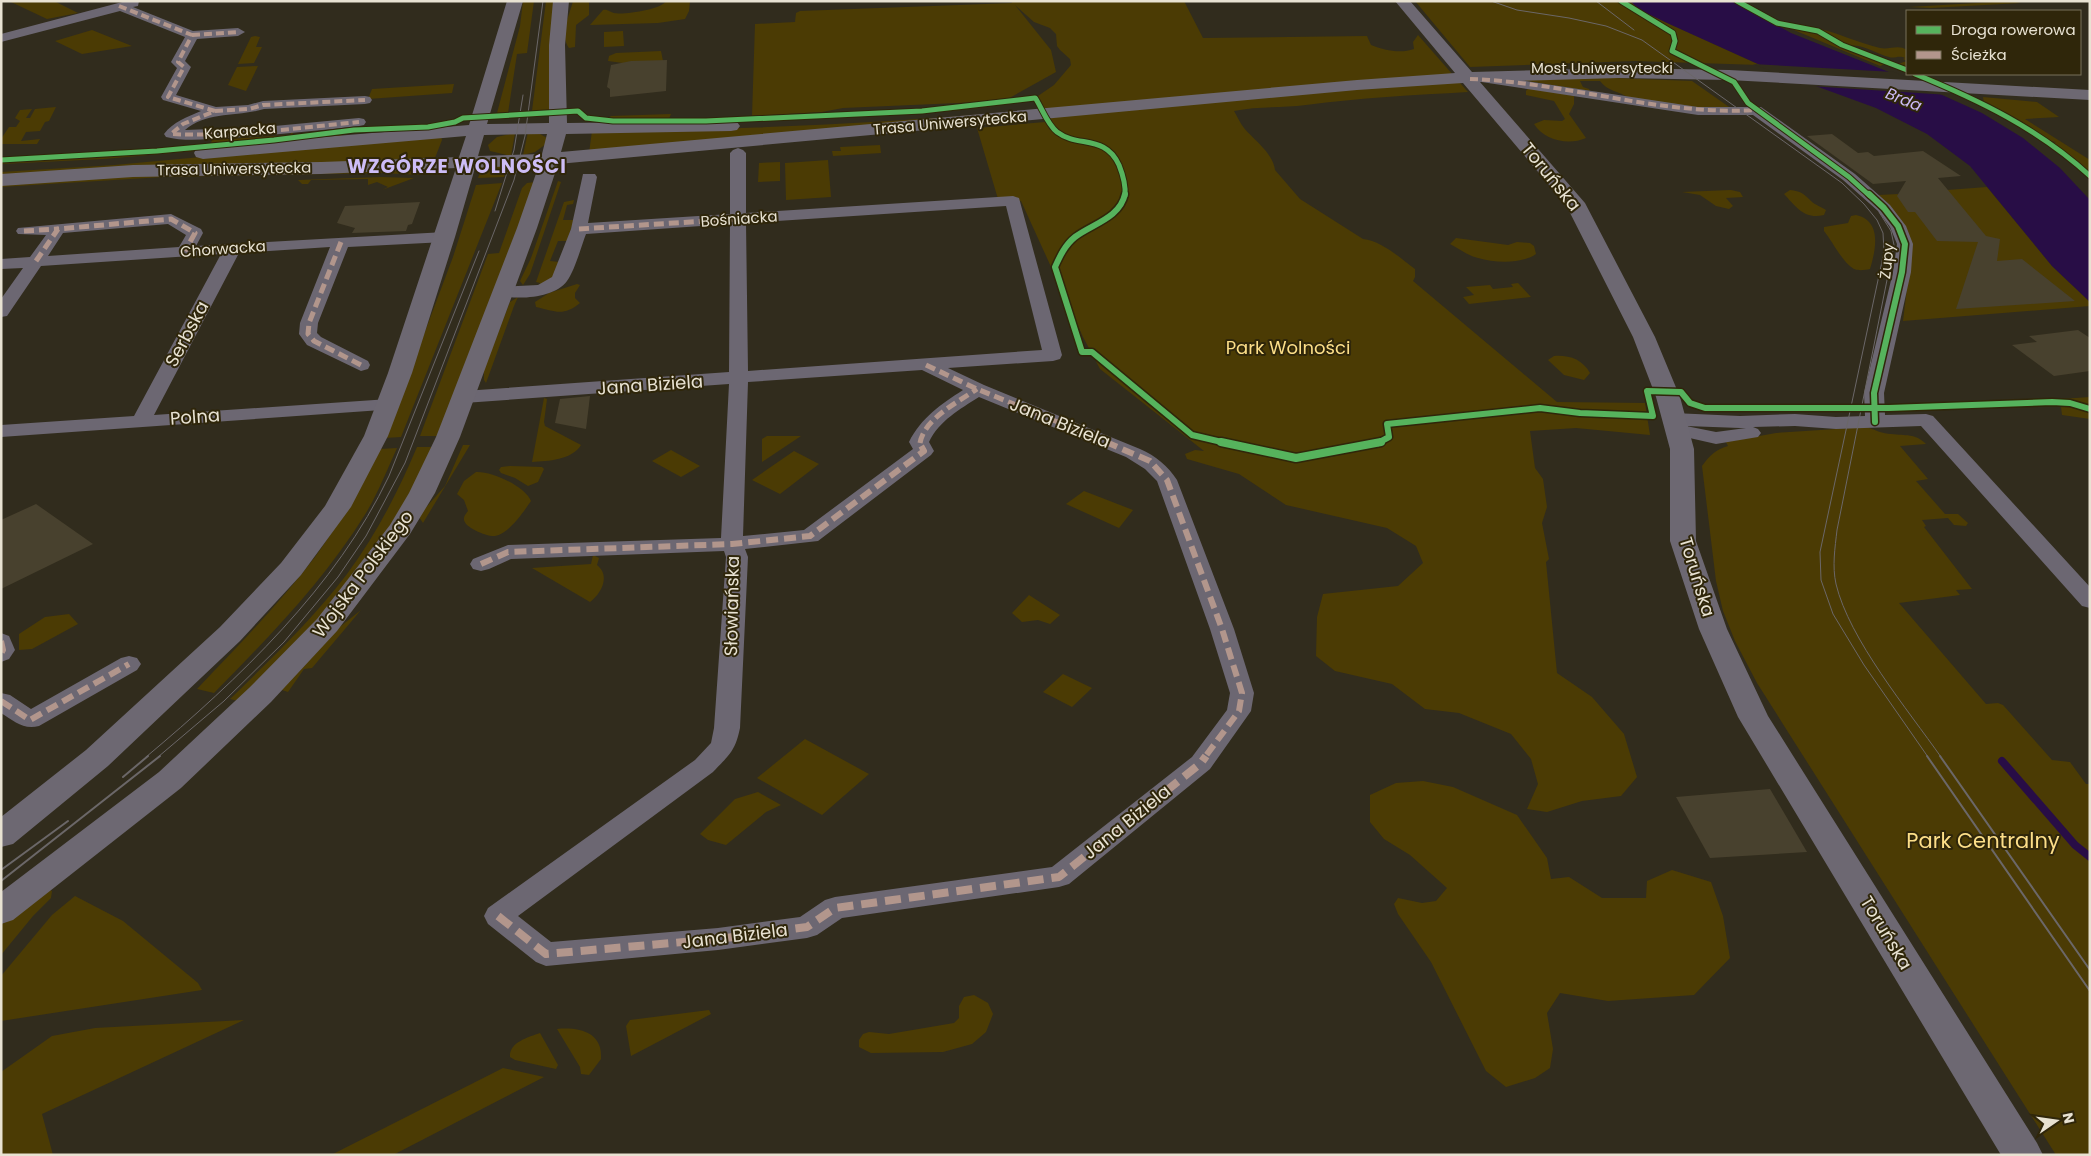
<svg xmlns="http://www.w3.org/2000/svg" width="2091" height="1156" font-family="Poppins,sans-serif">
<rect width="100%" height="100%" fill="#312c1d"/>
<!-- green -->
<g fill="#4b3b04">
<polygon points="13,1 54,1 78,13 47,19 11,2"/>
<polygon points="523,1 534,1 527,53 517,54 508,113 497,113 520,26"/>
<polygon points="546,1 555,1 550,110 532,111"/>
<path d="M573,1h16v14l-13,10 -1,22 -6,1c-10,-14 0,-31 4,-47z"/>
<path d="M666,1h24l-1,10 -4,8 -27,4 -68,2 13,-15c5,-1 6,2 11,3 9,2 47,-3 52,-12z"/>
<path d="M1011,1h173l19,37 164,-2 4,9c13,5 29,9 43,4l-1,-7 5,-7 50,57c-54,3 -109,6 -162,13 -24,3 -49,1 -72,6 3,5 6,12 10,17 10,12 29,25 31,42l25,29 63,40c19,2 37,19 52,30v8l-2,4 144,121 88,1 5,32 -74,-7 -46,3 5,37 8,11 4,28 -5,16 7,36 -3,3 11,111 35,24 32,37 13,43 -16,19 -39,5 -35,11 -20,-3 11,-25 -7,-25 -20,-25 -52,-21 -34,-4 -33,-25 -57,-13 -19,-15 1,-39 6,-23 75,-8 25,-23 -7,-17 -29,-18 -101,-23 -47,-31 -52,-15 -2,-5 10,-4 9,1 -104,-82 -17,-32 -62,-136 -23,-2 -21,-71 68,-6 5,8 3,-1 -10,-18 -454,42 3,-22c150,-1 300,-8 450,-22l-7,-11 19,-13 17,-20 -1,-6 -10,-9 -3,-4 -1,-12 -6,-6 -16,-6 -19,-17 36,45 5,22 -52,29 -161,7 -21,4 -70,4 3,-92 40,-2 1,-9 4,-2 212,-8z"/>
<polygon points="1415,1 1630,1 1665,22 1760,65 1634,61 1470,67"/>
<polygon points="2010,1 2021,3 1931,8 1909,7"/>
<polygon points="1782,25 1815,31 1837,45 1888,63 1880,66"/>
<path d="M1815,28c22,4 43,15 65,20 10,2 18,-4 27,2v17l-9,-3 9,-3 -4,-2 2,-1c-6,-3 -11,1 -16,-1 -13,-3 -27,-14 -40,-11z"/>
<polygon points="92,30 132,46 82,54 55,41"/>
<polygon points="623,31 624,46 604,47 604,32"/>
<polygon points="255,36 260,37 256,47 262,47 254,63 238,64 251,37"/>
<polygon points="661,51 663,61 623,63 608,61 609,56 616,53"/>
<polygon points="258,66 246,91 228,85 237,67"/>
<path d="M1590,77l102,4 40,28 -17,1 -86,-12c-10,-7 -22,-7 -29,-17h-20l3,6 6,2 1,2 -81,-13z"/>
<polygon points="454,84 452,93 368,99 372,89"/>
<path d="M1529,87l45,9v8l-5,10 17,24c-18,8 -42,2 -52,-14l10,-4 18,1 3,-2 -11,-18 -28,-6v-4z"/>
<polygon points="1983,97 2037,102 2059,117 2025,119 2090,160 2090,174 2053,143 2056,142 2050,141 2029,126 1984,103"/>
<polygon points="1034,103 931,113 694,122 927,113"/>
<polygon points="56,107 49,121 45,122 40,131 26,132 21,141 40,139 37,144 1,144 1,139 9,127 16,127 20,121 15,118 20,110 32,109 26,118 30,118 35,109"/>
<polygon points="671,114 668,121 607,119 611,116"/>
<polygon points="292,131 294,131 292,135 288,137 211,143 212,140 290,135"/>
<polygon points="528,132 540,134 547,138 546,144 535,152 523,155"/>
<polygon points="341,133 342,136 311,141 103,159 1,164 1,161 141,153 318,137"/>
<polygon points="515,133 511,156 490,151 488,145 497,137"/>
<polygon points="441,135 442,140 435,158 1,177 1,172 114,165"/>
<polygon points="880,145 881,153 833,156 832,151 841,151 840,147"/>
<polygon points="828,160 831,197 786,200 785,163"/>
<polygon points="780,162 780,181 758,182 759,163"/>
<polygon points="507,166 504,177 478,178 482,167"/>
<polygon points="426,170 421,175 382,173 163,177 1,187 1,183 134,175"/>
<polygon points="381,177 414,178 382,190 388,187 377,182 368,185 368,179 311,180 308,184 302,184 298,180"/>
<polygon points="558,181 561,182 530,274 523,285 520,281 531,258"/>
<polygon points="535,182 439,436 420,436 488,254 499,253 522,188 527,183"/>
<polygon points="502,183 401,437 385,438 453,257 476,185"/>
<path d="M1987,187l65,79 38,36v4l-187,15 9,-74c-2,-21 -21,-37 -34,-52l64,-3 5,-2z"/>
<polygon points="1731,190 1740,192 1743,197 1726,198 1733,206 1729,209 1716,206 1700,195 1682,192"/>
<path d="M1790,190c11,1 14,4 21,11 4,4 11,6 15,9l-2,5c-19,5 -28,-8 -40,-21z"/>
<polygon points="574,200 573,204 567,205 563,220 574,220 567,241 558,241 550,261 560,262 555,277 539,285 540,283 536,282 564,202"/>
<path d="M1856,215c26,6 20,34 14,54 -5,1 -11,2 -16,0 -12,-7 -21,-27 -30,-38v-4l24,-4 3,-7z"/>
<path d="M1456,238l52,7 9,-3 13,1 4,3 2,8c-14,10 -41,9 -58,4 -9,-2 -19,-9 -28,-14z"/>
<polygon points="1518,283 1531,297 1469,304 1463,297 1474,295 1466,287 1490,285 1493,289 1513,287 1511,284"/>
<path d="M577,284l3,1 -5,8v5l5,5c-17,14 -25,8 -44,4l-1,-5 14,-9z"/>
<polygon points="518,297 514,306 486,383 484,380 484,369 510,302"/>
<path d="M1554,356c15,-1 28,3 36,17l-6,7 -20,-5 -16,-15z"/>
<polygon points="2090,397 2090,419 2062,415 2060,399"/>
<path d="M544,398l3,1 -3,23 1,4 36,19c-9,15 -33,16 -49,17z"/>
<path d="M1867,427c8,3 16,7 24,7 15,2 24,-1 35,10l-26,2 28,33 -12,2 29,33h13l10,9 -2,3 -12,-1 -6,-7 -26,2 4,6 -2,1 48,62 -16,1 4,5 -61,8 87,101 12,-1 5,2 49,55 18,2 16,22h4v371h-34l-299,-472 -22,-42 -12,-30 -7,-30 -14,-115c8,-11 13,-16 26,-20l-2,-4 50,-9z"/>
<polygon points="767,436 801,436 762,462 762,439"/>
<polygon points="463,445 470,445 423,523 419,517 422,512 445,486"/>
<path d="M417,447h17l-31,63 -89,117 -72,75 -12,-3c41,-40 82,-79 117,-125 29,-39 51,-82 70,-127z"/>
<path d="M397,448c-10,22 -19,45 -31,65 -42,68 -97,124 -152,180l-17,-4c41,-43 82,-85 118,-132 25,-34 44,-72 65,-108z"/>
<polygon points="671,450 700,466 681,477 652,461"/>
<polygon points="794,451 819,464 780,494 752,480"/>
<polygon points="510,466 542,467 544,469 538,482 528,486 515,478 501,473 499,470 501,467"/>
<path d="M476,472c15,-1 49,14 55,29 -7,10 -22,33 -36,35 -8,1 -33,-9 -31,-18 0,-2 3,-6 4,-7l-4,-11 -7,-6 7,-13z"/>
<polygon points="1084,491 1133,510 1119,528 1066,504"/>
<path d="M593,555l6,3 -2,7c14,11 4,29 -7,37l-58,-34 59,-4z"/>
<polygon points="1029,595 1060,615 1050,624 1038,620 1022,622 1012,613"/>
<polygon points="361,610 312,668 304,669 288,692 279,689 331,634"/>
<polygon points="69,614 78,624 32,649 19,650 19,634 45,617"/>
<polygon points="1063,674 1092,688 1072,707 1043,692"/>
<polygon points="805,739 869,774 822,815 757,778"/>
<polygon points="1423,781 1453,787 1517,815 1547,858 1551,879 1569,877 1602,898 1646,898 1647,881 1672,870 1711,882 1723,916 1730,958 1694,995 1608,1001 1560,993 1547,1013 1553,1049 1550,1068 1535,1078 1506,1087 1486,1071 1431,962 1398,914 1394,904 1398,898 1422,903 1436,901 1447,888 1410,855 1384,839 1370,822 1370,795 1396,783"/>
<polygon points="758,792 781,805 766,812 726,845 708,840 700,834 735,799"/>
<polygon points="48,889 52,891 51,898 33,916 1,955 1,925"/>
<polygon points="75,896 123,921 198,983 202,990 1,1021 1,976 52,915"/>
<polygon points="974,995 988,1003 993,1014 986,1032 972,1044 943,1052 871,1053 859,1047 859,1040 863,1034 869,1032 889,1034 954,1023 959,1018 959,1006 964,997"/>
<polygon points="709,1010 711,1014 631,1056 626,1026 630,1020"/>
<polygon points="244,1020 42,1114 53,1155 1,1155 1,1072 52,1036 95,1028"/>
<path d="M557,1029c22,-2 46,3 44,30l-12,16 -8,-1 -1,-7z"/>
<path d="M540,1033l18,32 -2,4 -41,-9 -5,-3c-1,-15 19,-20 30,-24z"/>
<polygon points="503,1068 544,1077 393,1155 331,1155"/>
</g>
<!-- water -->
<polygon fill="#280d46" points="1630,1 1733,1 1791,33 1909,80 1982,113 2023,138 2060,168 2090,200 2090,302 2052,266 1970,166 1927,134 1876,108 1769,69 1665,22 1640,10"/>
<!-- pier -->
<polygon fill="#312c1d" points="1753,64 1894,72 1949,95 1809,86"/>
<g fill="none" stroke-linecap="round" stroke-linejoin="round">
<!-- stream -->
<polyline stroke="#280d46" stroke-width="8" points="2002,761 2075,845 2090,857"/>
</g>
<!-- building -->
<g fill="#48412e">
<polygon points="667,60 666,91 610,97 610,89 607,87 611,65 631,61"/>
<polygon points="1832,134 1858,153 1868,152 1874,156 1923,151 1961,176 1938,178 1986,236 2000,239 1997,261 2022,259 2075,301 1956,309 1978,242 1937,241 1915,212 1908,212 1897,196 1906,181 1873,184 1807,136"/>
<polygon points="420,202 412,224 408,225 406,231 352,233 355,228 337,223 345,206"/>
<polygon points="2078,330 2090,338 2090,371 2054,376 2012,345 2037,342 2029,336"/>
<polygon points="590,396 586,429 555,423 560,399"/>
<polygon points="36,504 93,544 1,589 1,520"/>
<polygon points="1770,789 1807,852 1710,858 1676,797"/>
</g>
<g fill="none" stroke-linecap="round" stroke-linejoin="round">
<!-- street -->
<g fill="#6c6772" fill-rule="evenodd">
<path d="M126,1h13l-1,5 -5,1 60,24 45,-3 7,4 -7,4 -41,3 -12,22 6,6 -15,28 40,12 32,-2 15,-4 102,-5 5,1 2,3 -2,3 -5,1 -101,5c-26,8 -57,2 -79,21l79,-3 95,-9 5,1 2,3 -2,3 -5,1c-44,5 -87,9 -131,12 -20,1 -43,4 -62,-1l-2,-3c9,-12 23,-17 37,-23l-38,-11 -2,-3 16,-29 -6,-6 14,-25 -65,-26 -119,31v-8z"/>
<path d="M1480,74l218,33h63l94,67 35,31 16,21 7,18 -2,28 -27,121 1,22 41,-1 7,2 157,171v21l-8,-2 -161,-180 -85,3 -41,-3 -42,1 5,2 3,4 -3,4 -42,7 -44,-10 -3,-4 6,-5 -9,-2 -3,-4 3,-4 7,-2 67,3 55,-2 41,3 29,-1 -1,-23 29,-121 4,-28 -7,-17 -12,-16 -35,-31 -90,-65h-55l-223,-34 -2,-3 2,-3zM1686,426l54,2h6l-30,4z"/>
<path d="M738,148l5,2 3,3v60l267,-17 6,2 43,157 -2,4 -7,2 -105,7 36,17 156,64c16,7 28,17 37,31l57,149 20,64 -3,18 -41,58 -141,115 -10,3 -217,31 -25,17 -10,3 -89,12 -172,16 -10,-4 -48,-38 -4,-8 4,-8 207,-148 16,-17 3,-15 12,-171 -2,-6 -213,8 -22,10 -8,2 -8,-2 -3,-5 3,-5 35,-14 213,-7 8,-154 -265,19 -7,-2 -3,-4 3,-4 7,-2 265,-19 1,-148 -144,10c-5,13 -11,36 -19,47 -13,18 -51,19 -70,14l-3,-4 3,-4 41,-2 14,-8 19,-48 12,-55h12l2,3 -9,46 142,-9v-61l3,-3zM1006,206l36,144 -294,21 -2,-148zM922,370l41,20c-22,14 -42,28 -54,52l4,7 -109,81 -61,6 5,-154zM979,397l147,60 19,12 12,12 53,148 20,64 -3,17 -35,47 -140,110 -217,30 -10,3 -25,17 -82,11 -167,14 -33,-26 195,-144c16,-17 22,-20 27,-44l8,-171 -3,-8 73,-8 113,-86 3,-4 -5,-9c10,-21 31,-33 50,-45z"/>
<path d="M171,214l30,15 2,4 -7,13 249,-14 6,1 2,4 -2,4 -6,1 -97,5 -30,76 -1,10 4,4 47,24 2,4 -2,4 -7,2 -54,-26 -8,-11 1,-11 30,-76 -91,6 -85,162 235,-16 7,2 3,4 -3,4 -395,28v-12l133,-9 87,-162 -180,12 -34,50 -6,1v-18l22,-31 -22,1v-10l29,-2 16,-22 -28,-1 -2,-3 2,-3zM168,224l18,11 -7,12 -131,9 15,-23z"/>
<polygon points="1,633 9,636 15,650 9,659 1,662"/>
<path d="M129,656l8,2 4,6 -4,6 -98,56c-16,4 -25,-5 -38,-13v-20l9,2 21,14 90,-51z"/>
</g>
<!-- secondary -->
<path fill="#6d6872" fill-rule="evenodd" d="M507,1h16l-36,123 62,-1v-78l4,-44h16l-4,44 2,78 164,-2 6,1 3,4 -3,4 -6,1 -165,3 -5,18 796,-72 98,-7 -60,-72h15l62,71 147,-4 110,2 361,20v10l-361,-20 -110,-2 -139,4 105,121 70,134 25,60 14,52 2,92 31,88 41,87 269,427 6,12h-42l-263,-438 -39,-88 -29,-88v-92l-14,-52 -23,-60 -67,-132 -103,-122 -106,7 -799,74 -21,64 -77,209 -25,56 -25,41 -73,97 -66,71 -90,86 -168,132 -12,4v-32l158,-120 90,-84 68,-69 73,-94 19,-32 27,-56 81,-209 22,-63 -64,3 -20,69 -43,136 -24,63 -37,71 -50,68 -61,66 -132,125 -95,78 -12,3v-30l85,-67 134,-123 61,-64 44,-57 39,-70 24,-63 68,-205 -135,6 -188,3 -132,9v-12l132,-9 188,-3 138,-5 7,-21 -263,23 -7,-2 -2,-4 2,-4 7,-2 266,-22zM547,134l-5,20 -64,2 6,-21z"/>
<!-- tram-far1 -->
<g stroke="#6b6768" stroke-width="1">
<polyline points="1491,1 1517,10 1569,18 1606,26 1642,40 1842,183 1864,204 1877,220 1883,233 1884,252 1820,552 1821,580 1833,614 1864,665 1928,757"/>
<polyline points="1596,1 1634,30"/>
<polyline points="495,211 514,150 523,95"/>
<path d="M1879,212l12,19 3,14 -57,285c-2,18 -5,36 -1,54 13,55 72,126 105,173"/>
<path d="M146,757c92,-77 191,-171 243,-281l90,-225"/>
<polyline points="158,757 224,701 284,642 338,577 366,536 405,463 514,180 525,136 543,1"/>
</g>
<!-- tram -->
<g stroke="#6b6768" stroke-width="2">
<polyline points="1927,756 2090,991"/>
<polyline points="1940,756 2090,970"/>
<polyline points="123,777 148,756"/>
<polyline points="1,870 68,821"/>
<polyline points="1,881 160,756"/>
</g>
<!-- quiet-far3 -->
<g stroke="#b2968c" stroke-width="4" stroke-dasharray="8 4" stroke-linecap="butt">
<path d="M119,6l73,29 -14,27 6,5 -16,30 47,14 -32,13 -12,10c63,3 126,-6 188,-12"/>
<polyline points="192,35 238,32"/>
<path d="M1470,79c96,3 190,37 286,31"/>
<polyline points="215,111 249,109 263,105 365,100"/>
</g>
<!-- quiet-far2 -->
<g stroke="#b2968c" stroke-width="5" stroke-dasharray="10 5" stroke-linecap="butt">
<polyline points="579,229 738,219"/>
<polyline points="24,231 58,229"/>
<polyline points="341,242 309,323 308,334 314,341 361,365"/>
<polyline points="36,261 58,229 171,219 195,233 185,251"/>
<polyline points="926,365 977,389 1109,443"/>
<path d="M920,443c4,-24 38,-41 57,-54"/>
</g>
<!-- quiet-far1 -->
<g stroke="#b2968c" stroke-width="6" stroke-dasharray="12 6" stroke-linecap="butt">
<polyline points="1106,442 1150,461 1167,480 1222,629 1242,693 1239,711 1205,757"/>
<polyline points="481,564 508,552 732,544 810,536 924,451 919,442"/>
<polyline points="1,641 3,650 1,654"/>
<polyline points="1,701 30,720 129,664"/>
</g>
<!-- quiet -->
<polyline stroke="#b2968c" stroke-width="8" stroke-dasharray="16 8" stroke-linecap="butt" points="498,916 546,954 718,939 807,927 835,908 1059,877 1201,763 1206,756"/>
<defs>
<g id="cycleway-far2">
<polyline points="1621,1 1673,33 1675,41 1672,51 1734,82 1748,103 1849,177 1870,196"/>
<polyline points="1737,1 1777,23 1818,31 1842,45 1907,70"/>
<path d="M1915,74c64,26 124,55 175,102"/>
<path d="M1036,99c6,10 12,26 21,33 21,16 48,2 62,33 4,10 7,20 6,31"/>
<polyline points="1,160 157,151 274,140 354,130 428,127 455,122 463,118 578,111 586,118 613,121 706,121 922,111 1035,98"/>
</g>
<g id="cycleway-far1">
<path d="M1125,194c-5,24 -33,30 -50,43 -10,8 -15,19 -20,30l27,85h10l100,83 34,8"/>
<polyline points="1869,194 1884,208 1898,226 1905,244 1902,272 1874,393 1875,422"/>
<polyline points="1378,443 1389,437 1387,424 1540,408 1580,413 1653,416 1647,391 1681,392 1690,403 1705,408 1889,408 2052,402 2070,403 2090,409"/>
</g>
<polyline id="cycleway" points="1221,442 1296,458 1381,442"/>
</defs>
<!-- cycleway-far2 casing -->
<use href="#cycleway-far2" stroke="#2f260a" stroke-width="7"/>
<!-- cycleway-far1 casing -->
<use href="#cycleway-far1" stroke="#2f260a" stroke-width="9"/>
<!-- cycleway casing -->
<use href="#cycleway" stroke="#2f260a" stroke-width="11"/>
<!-- cycleway-far2 -->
<use href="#cycleway-far2" stroke="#56b35d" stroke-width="5"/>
<!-- cycleway-far1 -->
<use href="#cycleway-far1" stroke="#56b35d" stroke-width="6"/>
<!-- cycleway -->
<use href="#cycleway" stroke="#56b35d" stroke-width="8"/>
</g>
<g text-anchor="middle" stroke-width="4" stroke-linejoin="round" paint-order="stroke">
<!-- far-street labels -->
<g font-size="15" fill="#e8e2d2" stroke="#2f260a">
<text x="1602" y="73">Most Uniwersytecki</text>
<text transform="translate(950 123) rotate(-5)" y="5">Trasa Uniwersytecka</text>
<text transform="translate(240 131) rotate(-5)" y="5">Karpacka</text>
<text transform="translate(234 169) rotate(-1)" y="5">Trasa Uniwersytecka</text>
<text transform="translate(739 219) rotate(-4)" y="5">Bośniacka</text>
<text transform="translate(223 249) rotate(-4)" y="5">Chorwacka</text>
<text transform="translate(1887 261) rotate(-84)" y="5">Żupy</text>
</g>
<!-- far-water labels -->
<g font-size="16" font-style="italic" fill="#ccbbf6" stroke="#2f260a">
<text transform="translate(1904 99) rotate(22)" y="6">Brda</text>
</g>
<!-- street labels -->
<g font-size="18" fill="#e8e2d2" stroke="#2f260a">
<text transform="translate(1551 177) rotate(51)" y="6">Toruńska</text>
<text transform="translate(187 334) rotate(-62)" y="6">Serbska</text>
<text transform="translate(650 385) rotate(-4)" y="6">Jana Biziela</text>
<text transform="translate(195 417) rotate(-4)" y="6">Polna</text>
<text transform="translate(1060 423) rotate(22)" y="6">Jana Biziela</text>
<text transform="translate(363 574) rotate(-53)" y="6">Wojska Polskiego</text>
<text transform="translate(1697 577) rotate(73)" y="6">Toruńska</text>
<text transform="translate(732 606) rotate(-89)" y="6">Słowiańska</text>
<text transform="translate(1127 822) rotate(-39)" y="6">Jana Biziela</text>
<text transform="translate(1886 933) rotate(59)" y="6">Toruńska</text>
<text transform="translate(735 936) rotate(-7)" y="6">Jana Biziela</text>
</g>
<!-- park labels -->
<g font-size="18" fill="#fcde88" stroke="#2f260a">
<text x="1288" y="354">Park Wolności</text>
</g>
<!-- far-district labels -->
<g font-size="19" font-weight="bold" letter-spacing="1" fill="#cdbdf6" stroke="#2f260a">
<text x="457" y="173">WZGÓRZE WOLNOŚCI</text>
</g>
<!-- near-park labels -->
<g font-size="21" fill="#fcde88" stroke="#2f260a">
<text x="1983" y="848">Park Centralny</text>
</g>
</g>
<!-- border -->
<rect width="2091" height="1156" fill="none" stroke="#e8e2d2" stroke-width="5"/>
<!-- legend -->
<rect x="1906" y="10" width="175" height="65" fill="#2f260a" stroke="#79715a"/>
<rect x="1916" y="26" width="25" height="8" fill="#56b35d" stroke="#79715a"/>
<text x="1951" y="35" font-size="15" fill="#e8e2d2">Droga rowerowa</text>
<rect x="1916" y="51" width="25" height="8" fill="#b2968c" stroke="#79715a"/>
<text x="1951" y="60" font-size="15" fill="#e8e2d2">Ścieżka</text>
<!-- north arrow -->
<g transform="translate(2056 1121) rotate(77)" stroke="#2f260a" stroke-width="4" paint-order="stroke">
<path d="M0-4L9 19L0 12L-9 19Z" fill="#e8e2d2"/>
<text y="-8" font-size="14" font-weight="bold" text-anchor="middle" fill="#e8e2d2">N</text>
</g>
</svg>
